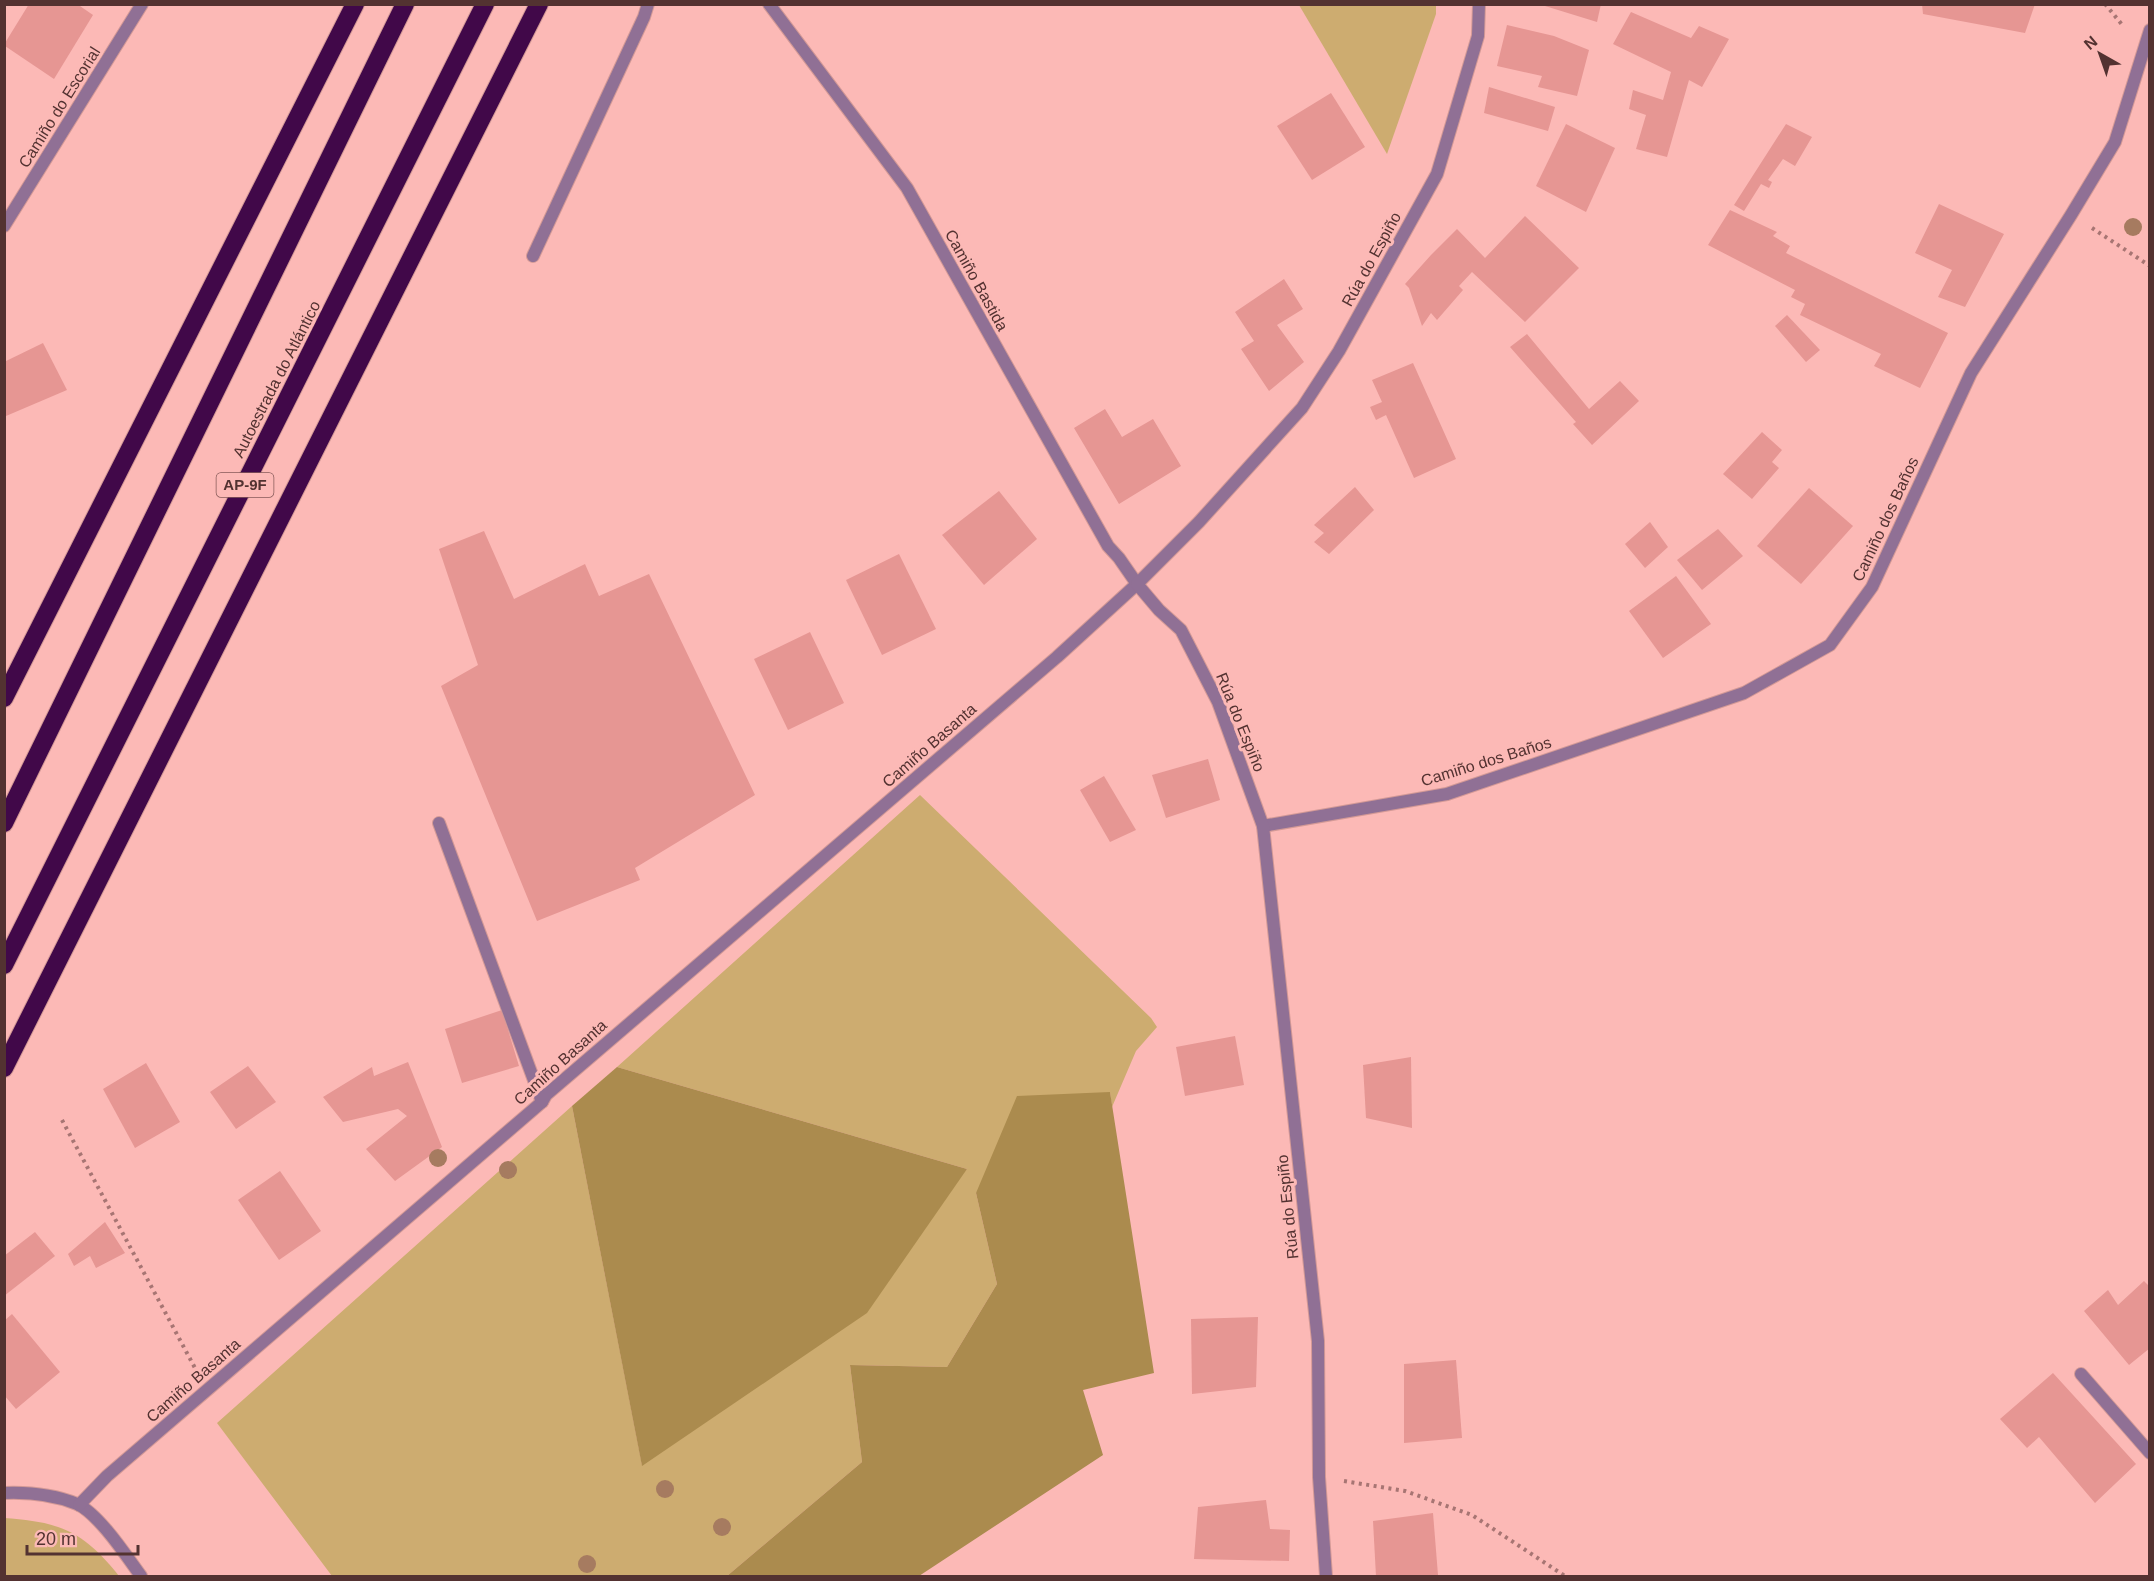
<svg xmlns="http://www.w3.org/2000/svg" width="2154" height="1581" font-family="Arial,sans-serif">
<rect width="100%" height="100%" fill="#fcb9b6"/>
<!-- green -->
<g fill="#cdac70">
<polygon points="1299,5 1436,5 1436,14 1387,154"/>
<polygon points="920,795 1151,1018 1157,1027 1136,1051 1112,1107 1110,1092 976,1193 997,1284 947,1367 850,1365 862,1462 727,1576 332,1576 217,1423 572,1106 642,1465 967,1169 617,1067"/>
<path d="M4,1518c57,4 79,13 115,58h-114z"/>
</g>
<!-- forest -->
<g fill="#ab8b4e">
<polygon points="617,1067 967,1169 867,1313 642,1466 572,1106"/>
<polygon points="1110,1092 1154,1373 1083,1390 1103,1455 919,1576 727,1576 862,1462 850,1365 947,1367 997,1284 976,1193 1017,1096"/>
</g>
<!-- building -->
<g fill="#e69693">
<polygon points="29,4 77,4 93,15 54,79 5,46 5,43"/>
<polygon points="1545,4 1601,4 1597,22 1545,6"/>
<polygon points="1922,4 2035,4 2025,33 1923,14"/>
<polygon points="1631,12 1691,38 1699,26 1729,39 1702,87 1689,80 1667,157 1636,149 1646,115 1629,109 1633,90 1663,100 1671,72 1613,44"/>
<polygon points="1507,25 1554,36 1589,50 1577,96 1538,87 1542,76 1497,66"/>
<polygon points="1489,87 1555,107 1548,131 1484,113"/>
<polygon points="1331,93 1365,147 1312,180 1277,126"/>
<polygon points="1566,124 1615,148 1586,212 1536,186"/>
<polygon points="1786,124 1812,137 1795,166 1783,159 1768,180 1772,182 1769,188 1761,184 1744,211 1734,205"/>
<polygon points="1939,204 2004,234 1965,307 1938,297 1952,270 1915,253"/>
<polygon points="1730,210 1777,232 1773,236 1790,246 1786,253 1948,333 1920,388 1874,366 1881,354 1800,315 1805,304 1791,297 1795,290 1708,245"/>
<polygon points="1525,216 1579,268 1525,322 1472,272 1459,286 1463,290 1437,320 1431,313 1422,326 1409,288 1405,284 1431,255 1457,229 1485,258"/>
<polygon points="1284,279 1303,309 1277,325 1304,362 1269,391 1241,349 1254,341 1235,312"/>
<polygon points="1787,315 1820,350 1806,362 1775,326"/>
<polygon points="1527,334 1589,409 1620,381 1639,401 1592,445 1573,424 1576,422 1510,347"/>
<polygon points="43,343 67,390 6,416 4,412 4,362"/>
<polygon points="1413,363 1456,459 1414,478 1386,415 1376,420 1370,407 1382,402 1372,380"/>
<polygon points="1105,409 1122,437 1153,419 1181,466 1119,504 1074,428"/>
<polygon points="1762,432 1782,450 1772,462 1779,468 1752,499 1723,474"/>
<polygon points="1355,487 1374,510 1329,554 1314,542 1324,533 1314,525"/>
<polygon points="1809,488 1853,526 1801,584 1757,546"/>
<polygon points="999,491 1037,539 984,585 942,535"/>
<polygon points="1650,522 1668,547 1645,568 1625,544"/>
<polygon points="1718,529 1743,556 1702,590 1677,560"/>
<polygon points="484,531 514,599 585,564 599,596 649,574 755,795 635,868 640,880 537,921 441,686 478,665 439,549"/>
<polygon points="899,554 936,629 882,655 846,580"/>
<polygon points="1676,576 1711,624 1663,658 1629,611"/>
<polygon points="810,632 844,703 788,730 754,659"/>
<polygon points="1208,759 1220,800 1166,818 1152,775"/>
<polygon points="1104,776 1136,830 1110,842 1080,790"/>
<polygon points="502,1010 519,1066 462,1083 445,1029"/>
<polygon points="1235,1036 1244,1085 1185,1096 1176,1047"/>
<polygon points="1411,1057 1412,1128 1366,1118 1363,1065"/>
<polygon points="408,1062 442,1147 395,1181 366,1149 407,1116 398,1109 343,1122 323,1097 372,1067 374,1076"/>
<polygon points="146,1063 180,1122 135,1148 103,1089"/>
<polygon points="248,1066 276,1102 236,1129 210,1092"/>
<polygon points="280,1171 321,1231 279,1260 238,1200"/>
<polygon points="105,1222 125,1253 96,1268 90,1256 74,1266 68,1254"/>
<polygon points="35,1232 55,1256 4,1296 4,1256"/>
<polygon points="2144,1281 2150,1287 2150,1348 2129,1365 2084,1311 2108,1290 2118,1305"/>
<polygon points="12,1314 60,1372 16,1409 4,1395 4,1321"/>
<polygon points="1258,1317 1256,1387 1192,1394 1191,1319"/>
<polygon points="1456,1360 1462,1438 1404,1443 1404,1364"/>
<polygon points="2053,1373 2136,1464 2095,1503 2039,1437 2027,1448 2000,1419"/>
<polygon points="1266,1500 1270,1529 1290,1530 1289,1561 1194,1559 1198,1507"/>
<polygon points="1433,1513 1438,1575 1376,1576 1373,1521"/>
</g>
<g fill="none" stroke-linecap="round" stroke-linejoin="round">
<defs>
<polyline id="service" points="439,823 542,1102"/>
<g id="minor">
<polyline points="4,226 142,4"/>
<polyline points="533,256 644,17 648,4"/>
<polyline points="1263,826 1447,794 1744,693 1830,645 1872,587 1971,373 2071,215 2115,142 2150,30"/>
<polyline points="2081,1374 2150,1453"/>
<path d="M4,1493c25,-1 51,2 73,11 22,10 50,53 64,72"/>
<polyline points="79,1505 107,1476 542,1102 546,1095 1057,657 1137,584 1119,558 1108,546 907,188 769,4"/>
<polyline points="1326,1576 1319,1477 1318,1341 1263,826 1218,702 1181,630 1159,610 1137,584 1199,522 1302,408 1339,351 1437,174 1478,36 1479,4"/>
</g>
<g id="motorway">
<polyline points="4,698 355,4"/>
<polyline points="4,823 405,4"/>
<polyline points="4,965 485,4"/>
<polyline points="4,1068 539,4"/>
</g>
</defs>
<!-- service casing -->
<use href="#service" stroke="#d39996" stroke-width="14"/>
<!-- minor casing -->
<use href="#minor" stroke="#d39996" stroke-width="14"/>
<!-- motorway casing -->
<use href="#motorway" stroke="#d39996" stroke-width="20"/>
<!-- path -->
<g stroke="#a77573" stroke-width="4" stroke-dasharray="3 4.5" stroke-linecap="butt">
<polyline points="2105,4 2124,27"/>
<polyline points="2092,228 2150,266"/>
<polyline points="62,1120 195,1368"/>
<polyline points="1344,1481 1405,1491 1472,1515 1565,1576"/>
</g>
<!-- service -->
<use href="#service" stroke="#907095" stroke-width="12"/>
<!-- minor -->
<use href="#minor" stroke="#907095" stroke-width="12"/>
<!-- motorway -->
<use href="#motorway" stroke="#410849" stroke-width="18"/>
</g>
<!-- trees -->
<g fill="#a67b60">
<circle cx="2133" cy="227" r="9"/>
<circle cx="438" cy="1158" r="9"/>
<circle cx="508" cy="1170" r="9"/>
<circle cx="665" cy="1489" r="9"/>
<circle cx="722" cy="1527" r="9"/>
<circle cx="587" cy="1564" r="9"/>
</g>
<g text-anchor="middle" stroke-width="6" stroke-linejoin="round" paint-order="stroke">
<!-- shield labels -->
<rect fill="#fcb9b6" stroke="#865a59" stroke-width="1.5" x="216.5" y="473" width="57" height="24" rx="4.5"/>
<g font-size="15" font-weight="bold" fill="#533231">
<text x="245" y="490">AP-9F</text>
</g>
<!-- street labels -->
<g font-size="16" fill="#533231" stroke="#fcb9b6">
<text transform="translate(59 107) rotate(-58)" y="6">Camiño do Escorial</text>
<text transform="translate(1371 259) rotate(-61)" y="6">Rúa do Espiño</text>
<text transform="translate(977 280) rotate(61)" y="6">Camiño Bastida</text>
<text transform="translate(276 379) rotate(-63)" y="6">Autoestrada do Atlántico</text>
<text transform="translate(1885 519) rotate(-65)" y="6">Camiño dos Baños</text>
<text transform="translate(1241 722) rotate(68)" y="6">Rúa do Espiño</text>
<text transform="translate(929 745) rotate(-41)" y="6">Camiño Basanta</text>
<text transform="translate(1486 761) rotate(-17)" y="6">Camiño dos Baños</text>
<text transform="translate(560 1062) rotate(-42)" y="6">Camiño Basanta</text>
<text transform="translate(1287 1207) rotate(-96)" y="6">Rúa do Espiño</text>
<text transform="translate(193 1380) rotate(-41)" y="6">Camiño Basanta</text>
</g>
</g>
<!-- border -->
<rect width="2154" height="1581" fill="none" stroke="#533231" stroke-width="12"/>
<!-- north arrow -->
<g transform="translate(2100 54) rotate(320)" stroke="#fcb9b6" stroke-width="4.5" paint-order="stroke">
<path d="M0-4.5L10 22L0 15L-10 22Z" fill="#533231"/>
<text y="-9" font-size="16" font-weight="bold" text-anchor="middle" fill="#533231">N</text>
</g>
<!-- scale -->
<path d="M27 1545v9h111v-9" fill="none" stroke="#533231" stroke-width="3"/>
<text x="36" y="1545" font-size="18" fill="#533231" stroke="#fcb9b6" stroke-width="4.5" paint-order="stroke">20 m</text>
</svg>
